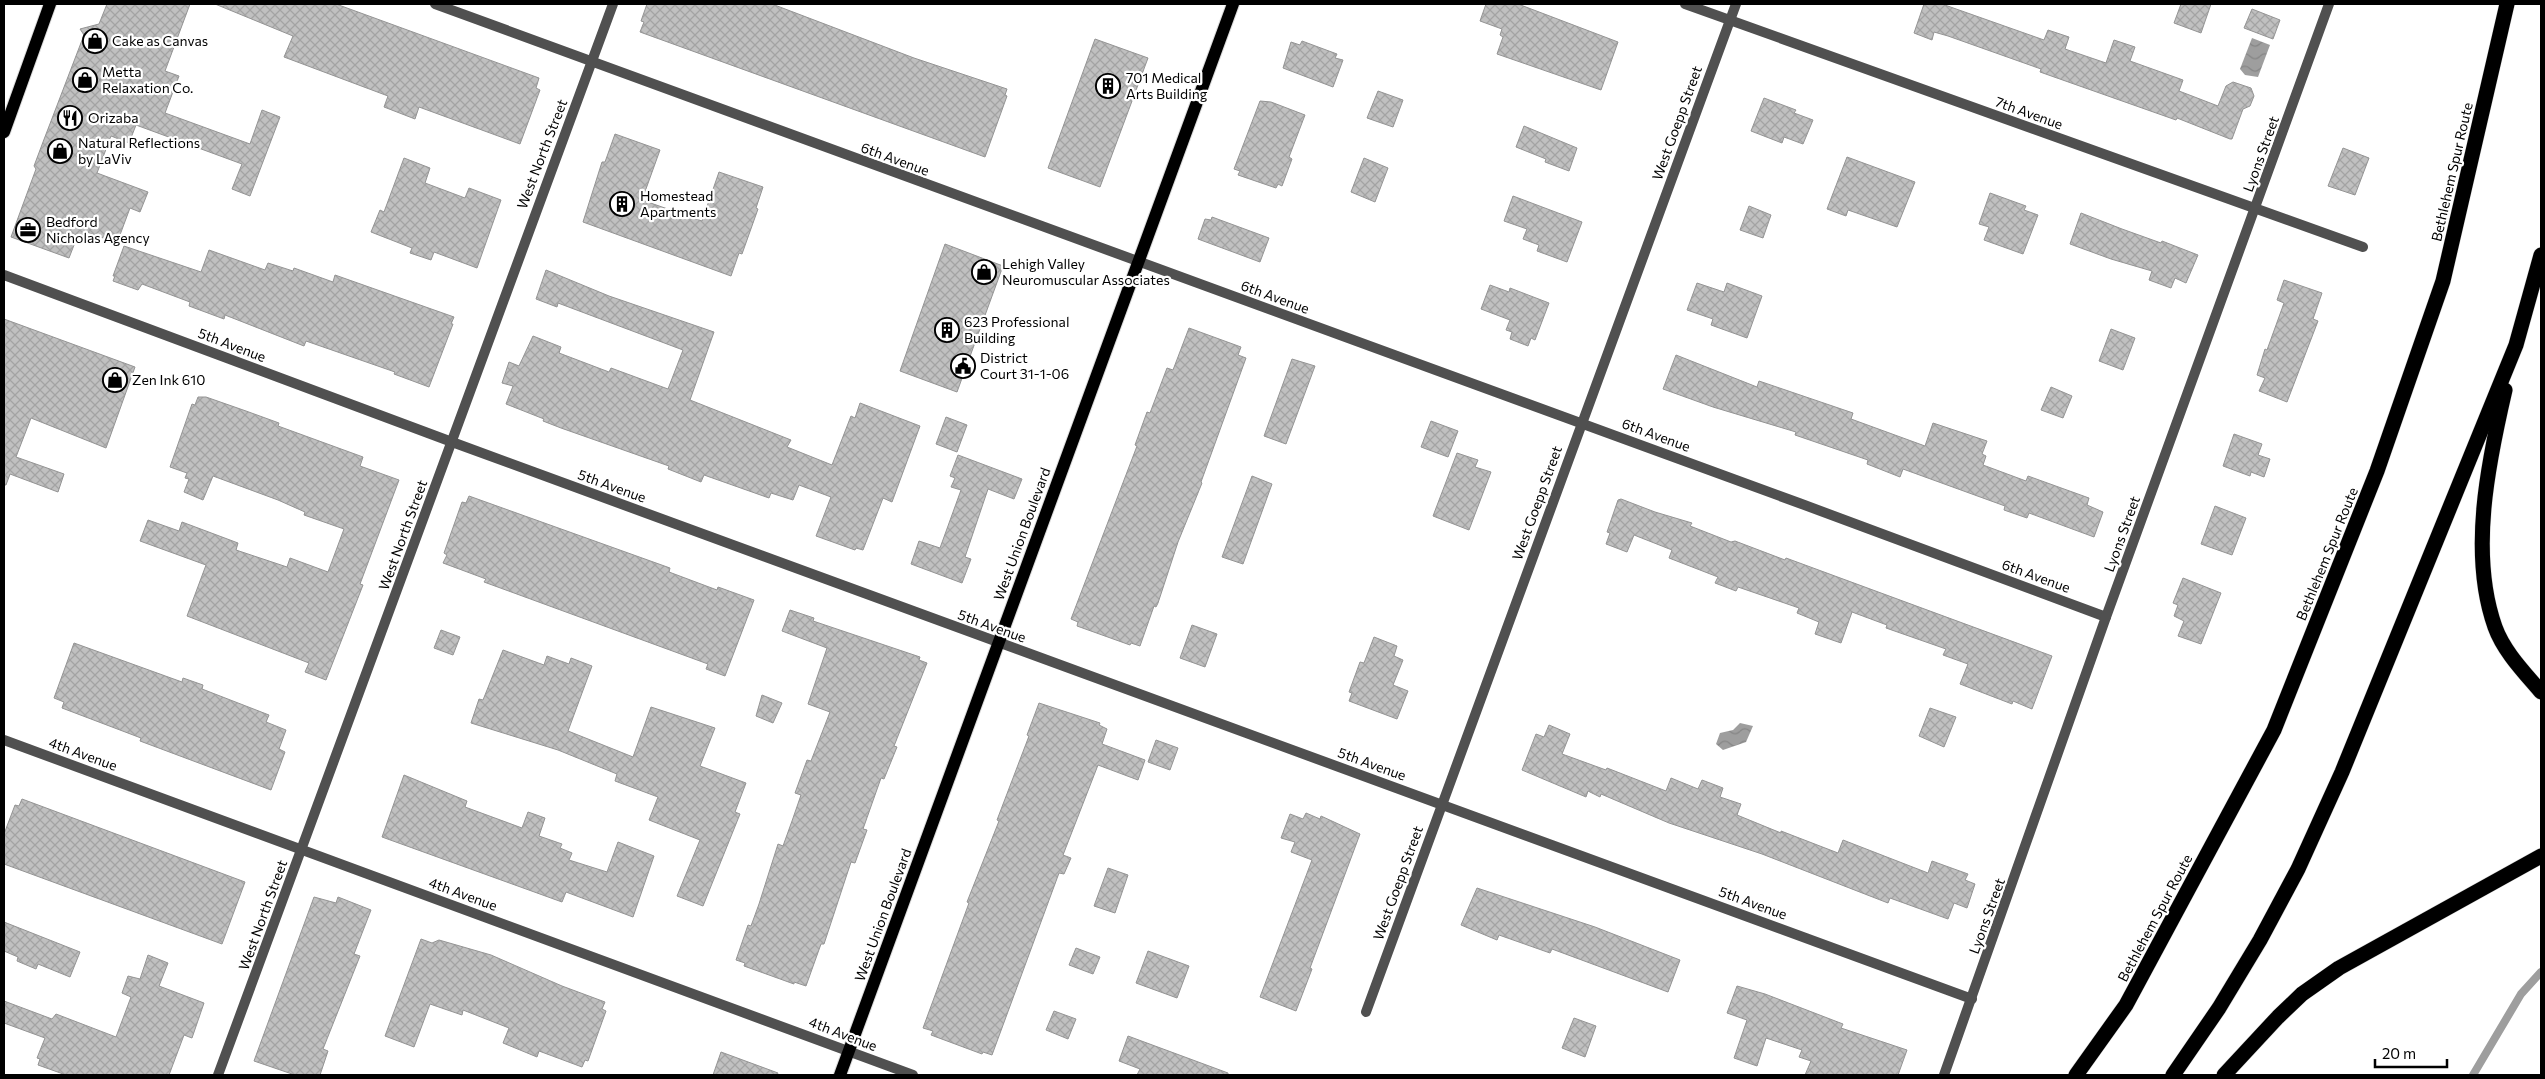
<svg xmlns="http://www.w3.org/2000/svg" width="2545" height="1079" font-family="Commissioner,sans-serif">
<defs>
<pattern id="water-waves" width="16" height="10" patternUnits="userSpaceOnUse" patternTransform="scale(1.25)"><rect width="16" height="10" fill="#9e9e9e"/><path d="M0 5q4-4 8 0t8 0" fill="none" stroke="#868686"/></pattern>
<pattern id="building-cross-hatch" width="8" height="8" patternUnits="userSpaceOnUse" patternTransform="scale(1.25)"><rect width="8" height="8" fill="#c0c0c0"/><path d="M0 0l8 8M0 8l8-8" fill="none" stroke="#a3a3a3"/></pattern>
</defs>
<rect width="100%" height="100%" fill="#fff"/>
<!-- water -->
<g fill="url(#water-waves)">
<polygon points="2252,38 2270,45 2258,77 2245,75 2240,69"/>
<polygon points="1740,723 1753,726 1746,742 1723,750 1716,744 1720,733 1733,730"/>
</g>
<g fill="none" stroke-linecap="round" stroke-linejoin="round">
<!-- stream -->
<polyline stroke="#9e9e9e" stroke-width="8" points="2473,1075 2521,994 2541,972"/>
</g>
<!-- building -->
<g fill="url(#building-cross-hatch)" stroke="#949494">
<polygon points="107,4 190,4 165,71 179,76 165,113 250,144 262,110 280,117 250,196 232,189 242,164 136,125 129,143 111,136 97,173 148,192 140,212 130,208 117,243 84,231 80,241 76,240 69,258 11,237 36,169 34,166 43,142 84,35 80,29 99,24"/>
<polygon points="215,4 336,4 539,78 536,88 540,90 520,144 419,107 415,119 384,107 388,96 284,57 293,36"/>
<polygon points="647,4 772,4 914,58 1007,89 1005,95 1007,96 985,157 640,32 644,22 641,21"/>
<polygon points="1486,4 1518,4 1618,42 1601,90 1497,54 1503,37 1500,35 1502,29 1480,21"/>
<polygon points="1924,4 1942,4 2044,40 2048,30 2069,37 2065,49 2106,63 2114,40 2135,47 2130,61 2183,80 2179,91 2218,106 2226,86 2233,82 2251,88 2254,96 2250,106 2243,109 2232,139 2230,139 2177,118 2176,120 2040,72 2041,69 1948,36 1934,32 1932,40 1914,33"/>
<polygon points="2181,4 2211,4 2201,33 2174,23"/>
<polygon points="2252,9 2280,20 2273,39 2244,28"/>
<polygon points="1095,39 1148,58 1100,187 1048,168"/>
<polygon points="1302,41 1337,54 1335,58 1343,60 1333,87 1283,68 1291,42 1300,45"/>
<polygon points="1378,91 1403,100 1393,127 1367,118"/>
<polygon points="1764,98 1796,110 1794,113 1813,120 1803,144 1784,137 1782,143 1751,131"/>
<polygon points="1260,101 1271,102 1305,115 1289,157 1292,159 1282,186 1278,184 1276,188 1238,175 1240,171 1234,169"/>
<polygon points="1524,126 1577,148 1569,171 1545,162 1546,159 1516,147"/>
<polygon points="615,134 660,150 642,200 702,221 719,172 763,187 756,208 758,209 742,254 739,253 731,276 583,222 602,162 605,162"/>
<polygon points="2343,148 2369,158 2355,195 2328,186"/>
<polygon points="1847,157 1915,182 1897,227 1848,210 1846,216 1827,209"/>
<polygon points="404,158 430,168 425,183 465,198 469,188 501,200 477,268 434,252 431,260 410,253 412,248 371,232 380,210 384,212"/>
<polygon points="1364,158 1388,168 1375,202 1351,192"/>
<polygon points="1990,193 2026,206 2024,210 2038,215 2023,254 1984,240 1989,227 1979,224"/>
<polygon points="1513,196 1582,222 1567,262 1537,251 1539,245 1523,239 1527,229 1504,221"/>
<polygon points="1749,206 1771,215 1763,238 1740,230"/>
<polygon points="2081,213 2122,229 2161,243 2162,241 2198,255 2186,283 2175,278 2171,288 2149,280 2152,271 2111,259 2070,244"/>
<polygon points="1212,217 1269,238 1260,262 1198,239 1205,219 1211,220"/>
<polygon points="945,244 1003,266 957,392 900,371"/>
<polygon points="124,246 201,272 209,250 265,270 268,263 293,271 294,268 333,282 335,275 454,317 451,324 453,324 429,387 394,374 395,372 306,341 304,346 225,315 224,319 189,306 190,302 142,284 138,290 113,281 115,276 113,276"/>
<polygon points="546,270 609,296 714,332 690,400 791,440 787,447 832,465 851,416 855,418 860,403 920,426 892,502 883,498 863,550 856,548 855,550 816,536 831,497 799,485 793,500 771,493 769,498 704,475 701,482 668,469 669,466 561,428 543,421 544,419 506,404 513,386 502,383 509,362 519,366 533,336 561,347 559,353 609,372 611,368 668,389 683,350 558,303 557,307 536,299"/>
<polygon points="2284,280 2322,293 2313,319 2318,321 2287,402 2259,391 2265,378 2257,375 2265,349 2267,350 2284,303 2277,300"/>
<polygon points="1697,283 1724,292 1727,283 1762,296 1747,338 1711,325 1713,319 1687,310"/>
<polygon points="1490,285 1509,292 1510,288 1549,303 1535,340 1531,338 1528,346 1510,339 1512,332 1506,330 1510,320 1481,309"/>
<polygon points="4,319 135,367 106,448 31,418 16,457 64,474 58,492 10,474 6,485 4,485"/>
<polygon points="1189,328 1241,347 1238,355 1246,358 1201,482 1202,483 1178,542 1158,603 1156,607 1154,606 1140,646 1131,643 1130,645 1077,626 1078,622 1071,619 1137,446 1135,445 1147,412 1150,413 1167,368 1173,370"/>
<polygon points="2111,329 2135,338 2123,370 2099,361"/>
<polygon points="1676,355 1757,387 1759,381 1853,413 1851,419 1925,446 1933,423 1987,441 1982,454 1986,456 1983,465 2026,481 2028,476 2089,498 2087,505 2103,512 2094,537 2029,513 2027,518 2004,510 2005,506 1903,469 1900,477 1867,464 1868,460 1795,435 1796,432 1713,407 1663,389"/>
<polygon points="1292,359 1315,366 1286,444 1264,436"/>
<polygon points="2051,387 2072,396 2063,418 2041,410"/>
<polygon points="198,397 206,397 246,411 279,423 278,426 363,457 360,466 399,480 360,584 363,585 326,680 305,672 309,663 187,616 206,565 140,541 148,520 179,531 182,522 238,543 236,550 287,567 290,558 328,572 344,529 304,515 305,512 278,500 213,476 203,500 184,492 189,479 185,478 187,473 170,467 192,404 195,405"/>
<polygon points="946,417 967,425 957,452 936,444"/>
<polygon points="1431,421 1458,431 1448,457 1421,447"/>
<polygon points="2234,434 2262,444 2258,455 2270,459 2264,477 2251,472 2250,476 2223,466"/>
<polygon points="1457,453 1478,460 1475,467 1491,472 1469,530 1433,516"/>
<polygon points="958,455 1022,479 1014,499 988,489 965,557 971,559 962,583 911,564 919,541 940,548 961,490 951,487 955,478 950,476"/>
<polygon points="1252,476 1272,484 1243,564 1222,557"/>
<polygon points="469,496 670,568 669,572 717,590 718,587 754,600 725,676 706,669 708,664 484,582 486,579 443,563 447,555 444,553 462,502 466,503"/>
<polygon points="1621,499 1655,512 1692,523 1690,526 1731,542 1735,541 1785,560 1786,558 2052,656 2032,709 2013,701 2012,704 1960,684 1968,664 1943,655 1946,649 1886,628 1887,625 1852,612 1841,643 1815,634 1819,622 1797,613 1799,608 1738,587 1736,591 1715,583 1718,577 1669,558 1672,550 1634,535 1627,552 1606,544 1610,533 1607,532 1618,500"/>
<polygon points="2215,506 2246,518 2232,555 2201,544"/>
<polygon points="2183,578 2221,593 2201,644 2178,636 2184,621 2174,616 2178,605 2173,603"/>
<polygon points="790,610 814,618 813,621 920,657 919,660 927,663 894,746 897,747 884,779 881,778 863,829 867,830 855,863 851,862 824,944 821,944 806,986 794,982 794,984 744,966 745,963 736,960 748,925 751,926 759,904 778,844 783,846 792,821 801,795 795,793 807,760 811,761 830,712 808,704 827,648 782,631"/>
<polygon points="1192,625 1217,634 1205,667 1180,658"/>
<polygon points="441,630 460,637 453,655 434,648"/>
<polygon points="1374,637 1397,646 1394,656 1403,660 1393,685 1408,691 1397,719 1349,701 1352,693 1349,692 1360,662 1364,663"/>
<polygon points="74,643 182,682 183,678 203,685 202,689 269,715 266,722 286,730 279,749 285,752 271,790 140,741 141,738 62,708 64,702 54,698"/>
<polygon points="503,650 544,665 547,656 569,664 571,658 592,666 568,731 633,757 651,707 715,728 700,766 746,783 735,812 740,814 703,906 677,896 700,840 649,820 658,797 615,781 617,774 558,750 471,723 479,699 483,700"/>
<polygon points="762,695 782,703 773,723 756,716"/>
<polygon points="1039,703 1100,723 1099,725 1107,729 1102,744 1145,760 1138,780 1098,765 1063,855 1071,858 1064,874 1059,873 992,1055 983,1052 982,1054 931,1035 933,1031 923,1028 969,903 967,902 999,821 997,820 1029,736 1027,735"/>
<polygon points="1930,708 1956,717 1944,747 1919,736"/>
<polygon points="1549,725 1570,734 1562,754 1606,770 1607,768 1666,791 1671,778 1698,789 1702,780 1723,788 1720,797 1741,804 1737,815 1781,833 1781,831 1838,853 1843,840 1928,873 1932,861 1968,874 1965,880 1975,884 1967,908 1954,903 1948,919 1890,898 1888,903 1762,854 1669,823 1601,794 1600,797 1588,791 1586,797 1522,770 1536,734 1544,737"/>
<polygon points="1156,740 1178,748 1170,770 1148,762"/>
<polygon points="404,775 467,801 465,807 522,828 528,812 545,818 539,836 562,844 560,848 572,853 569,860 607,872 618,842 654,856 633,917 566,892 562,902 382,837"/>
<polygon points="22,799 245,882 222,944 4,864 4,834 15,805 19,806"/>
<polygon points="1306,813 1320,819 1321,816 1360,834 1310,968 1312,969 1296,1011 1260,997 1312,860 1291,852 1295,842 1281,838 1290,814 1303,819"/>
<polygon points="1108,868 1128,875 1115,913 1094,906"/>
<polygon points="1477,888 1595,927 1680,960 1668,992 1552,949 1550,953 1499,935 1497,940 1461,925"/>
<polygon points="314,897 336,903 338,897 371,910 354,954 360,956 323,1049 328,1051 320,1075 295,1075 254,1061"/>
<polygon points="4,922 80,952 70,977 38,964 36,969 17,961 18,957 4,951"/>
<polygon points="421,939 432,943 439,940 491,955 562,986 605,1002 602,1009 606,1011 588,1061 585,1060 582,1067 539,1051 537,1057 503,1043 509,1028 463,1010 462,1015 430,1004 414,1047 385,1036"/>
<polygon points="1076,948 1100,957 1093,974 1069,965"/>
<polygon points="1148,951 1189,966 1177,998 1136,983"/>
<polygon points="148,955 168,963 159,986 204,1003 192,1038 184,1035 169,1075 66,1075 38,1065 40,1059 37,1058 45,1038 4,1023 4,1001 52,1019 56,1014 116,1037 131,997 122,993 128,976 140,979"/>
<polygon points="1737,986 1765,994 1843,1024 1841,1028 1907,1050 1898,1075 1805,1075 1811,1061 1799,1057 1802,1050 1766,1038 1757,1066 1734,1058 1747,1020 1727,1013"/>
<polygon points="1054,1011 1076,1019 1068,1039 1046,1030"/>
<polygon points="1574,1018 1596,1026 1585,1057 1562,1048"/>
<polygon points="1128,1036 1228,1073 1228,1075 1137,1075 1140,1069 1119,1061"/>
<polygon points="721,1052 778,1073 777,1075 713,1075"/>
</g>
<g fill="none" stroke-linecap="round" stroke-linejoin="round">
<defs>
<g id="primary">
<polyline points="4,132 50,4"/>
<polyline points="840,1075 1233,4"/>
</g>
<g id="motorway">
<path d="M2505,390c-17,73 -36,164 -10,237 9,25 30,46 46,65"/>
<polyline points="2076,1075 2126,1005 2274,730 2377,471 2443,281 2507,4"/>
<polyline points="2173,1075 2219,1008 2260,940 2298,869 2342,772 2516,345 2541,255"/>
<polyline points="2224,1075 2278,1017 2302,994 2339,968 2541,856"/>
</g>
</defs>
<!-- primary casing -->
<use href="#primary" stroke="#dbdbdb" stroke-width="14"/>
<!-- motorway casing -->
<use href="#motorway" stroke="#dbdbdb" stroke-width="16"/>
<!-- minor -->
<g stroke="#505050" stroke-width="10">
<polyline points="435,4 1799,503 2106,617"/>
<polyline points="1685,4 2363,247"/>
<polyline points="4,275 452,442 1972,999"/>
<polyline points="4,740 913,1075"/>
<polyline points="1366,1012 1736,4"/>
<polyline points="218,1075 613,4"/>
<polyline points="1944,1075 2106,617 2329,4"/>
</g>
<!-- primary -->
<use href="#primary" stroke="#000" stroke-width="12"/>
<!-- motorway -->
<use href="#motorway" stroke="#000" stroke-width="15"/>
</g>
<!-- icons -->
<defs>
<symbol id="shop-ring" viewBox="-11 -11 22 22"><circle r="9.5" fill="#fff" stroke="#000" stroke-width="1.5"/><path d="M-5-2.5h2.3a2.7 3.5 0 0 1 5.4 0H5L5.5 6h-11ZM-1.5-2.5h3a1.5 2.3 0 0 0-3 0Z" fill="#000"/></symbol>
<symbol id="building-ring" viewBox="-11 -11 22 22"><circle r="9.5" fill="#fff" stroke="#000" stroke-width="1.5"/><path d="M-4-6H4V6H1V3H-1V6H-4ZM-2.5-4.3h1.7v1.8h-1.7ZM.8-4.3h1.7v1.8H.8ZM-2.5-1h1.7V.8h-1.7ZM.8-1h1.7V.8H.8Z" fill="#000"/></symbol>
<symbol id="restaurant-ring" viewBox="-11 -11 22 22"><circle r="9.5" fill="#fff" stroke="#000" stroke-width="1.5"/><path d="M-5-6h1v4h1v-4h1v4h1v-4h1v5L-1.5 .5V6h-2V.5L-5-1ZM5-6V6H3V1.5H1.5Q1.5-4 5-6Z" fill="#000"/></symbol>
<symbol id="office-ring" viewBox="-11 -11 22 22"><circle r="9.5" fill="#fff" stroke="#000" stroke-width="1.5"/><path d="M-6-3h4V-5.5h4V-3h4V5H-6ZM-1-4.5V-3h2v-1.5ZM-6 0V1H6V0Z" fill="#000"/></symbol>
<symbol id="civic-ring" viewBox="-11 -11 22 22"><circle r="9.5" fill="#fff" stroke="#000" stroke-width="1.5"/><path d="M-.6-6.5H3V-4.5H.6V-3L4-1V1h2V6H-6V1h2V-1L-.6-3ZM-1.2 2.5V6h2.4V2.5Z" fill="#000"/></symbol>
</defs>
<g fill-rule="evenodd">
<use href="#shop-ring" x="81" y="27" width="28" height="28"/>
<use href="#shop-ring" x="71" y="66" width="28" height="28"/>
<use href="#building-ring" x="1094" y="72" width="28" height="28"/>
<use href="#restaurant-ring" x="56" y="104" width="28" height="28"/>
<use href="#shop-ring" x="46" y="137" width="28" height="28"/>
<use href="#building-ring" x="608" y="190" width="28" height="28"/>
<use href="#office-ring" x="14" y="216" width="28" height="28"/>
<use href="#shop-ring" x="970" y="258" width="28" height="28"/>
<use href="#building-ring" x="933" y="316" width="28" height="28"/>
<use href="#civic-ring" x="949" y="352" width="28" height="28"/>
<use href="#shop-ring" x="101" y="366" width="28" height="28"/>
</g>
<g text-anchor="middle" stroke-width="4.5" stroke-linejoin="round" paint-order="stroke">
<!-- poi labels -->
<g font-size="14" fill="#000" stroke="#fff" text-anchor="start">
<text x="112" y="46">Cake as Canvas</text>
<text x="102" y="77">Metta<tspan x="102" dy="16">Relaxation Co.</tspan></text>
<text x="1126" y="83">701 Medical<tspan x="1126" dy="16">Arts Building</tspan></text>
<text x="88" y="123">Orizaba</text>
<text x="78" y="148">Natural Reflections<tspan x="78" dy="16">by LaViv</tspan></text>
<text x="640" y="201">Homestead<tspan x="640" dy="16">Apartments</tspan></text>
<text x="46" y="227">Bedford<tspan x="46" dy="16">Nicholas Agency</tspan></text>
<text x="1002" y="269">Lehigh Valley<tspan x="1002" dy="16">Neuromuscular Associates</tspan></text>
<text x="964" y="327">623 Professional<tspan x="964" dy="16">Building</tspan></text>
<text x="980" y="363">District<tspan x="980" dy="16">Court 31-1-06</tspan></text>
<text x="132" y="385">Zen Ink 610</text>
</g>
<!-- street labels -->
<g font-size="14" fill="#000" stroke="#fff">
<text transform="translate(2029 113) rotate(20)" y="5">7th Avenue</text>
<text transform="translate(1677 123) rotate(-70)" y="5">West Goepp Street</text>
<text transform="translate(542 154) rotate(-69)" y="5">West North Street</text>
<text transform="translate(2261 154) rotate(-70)" y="5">Lyons Street</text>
<text transform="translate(895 159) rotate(20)" y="5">6th Avenue</text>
<text transform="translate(2452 172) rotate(-77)" y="5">Bethlehem Spur Route</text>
<text transform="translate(1275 297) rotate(20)" y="5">6th Avenue</text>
<text transform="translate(232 345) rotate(21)" y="5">5th Avenue</text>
<text transform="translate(1656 435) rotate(20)" y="5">6th Avenue</text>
<text transform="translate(612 486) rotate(20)" y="5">5th Avenue</text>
<text transform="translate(1537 503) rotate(-70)" y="5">West Goepp Street</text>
<text transform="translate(1022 534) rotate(-70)" y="5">West Union Boulevard</text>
<text transform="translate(2122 534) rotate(-70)" y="5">Lyons Street</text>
<text transform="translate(403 535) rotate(-70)" y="5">West North Street</text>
<text transform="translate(2327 554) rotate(-68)" y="5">Bethlehem Spur Route</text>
<text transform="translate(2036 576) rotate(20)" y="5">6th Avenue</text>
<text transform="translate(992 626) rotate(20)" y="5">5th Avenue</text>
<text transform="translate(83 754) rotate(20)" y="5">4th Avenue</text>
<text transform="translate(1372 764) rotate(20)" y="5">5th Avenue</text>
<text transform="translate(1398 883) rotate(-70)" y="5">West Goepp Street</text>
<text transform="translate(463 894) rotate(20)" y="5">4th Avenue</text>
<text transform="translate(1753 903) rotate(20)" y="5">5th Avenue</text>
<text transform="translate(263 915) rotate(-70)" y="5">West North Street</text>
<text transform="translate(883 915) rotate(-70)" y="5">West Union Boulevard</text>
<text transform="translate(1987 916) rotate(-70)" y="5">Lyons Street</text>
<text transform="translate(2155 918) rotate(-62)" y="5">Bethlehem Spur Route</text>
<text transform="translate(843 1034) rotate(21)" y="5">4th Avenue</text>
</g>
</g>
<!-- border -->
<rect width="2545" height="1079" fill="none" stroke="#000000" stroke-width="10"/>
<!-- scale -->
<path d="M2375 1059v8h72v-8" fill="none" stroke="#000000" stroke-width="2.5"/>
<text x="2382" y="1059" font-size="15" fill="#000000" stroke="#ffffff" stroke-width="4" paint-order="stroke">20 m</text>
</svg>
